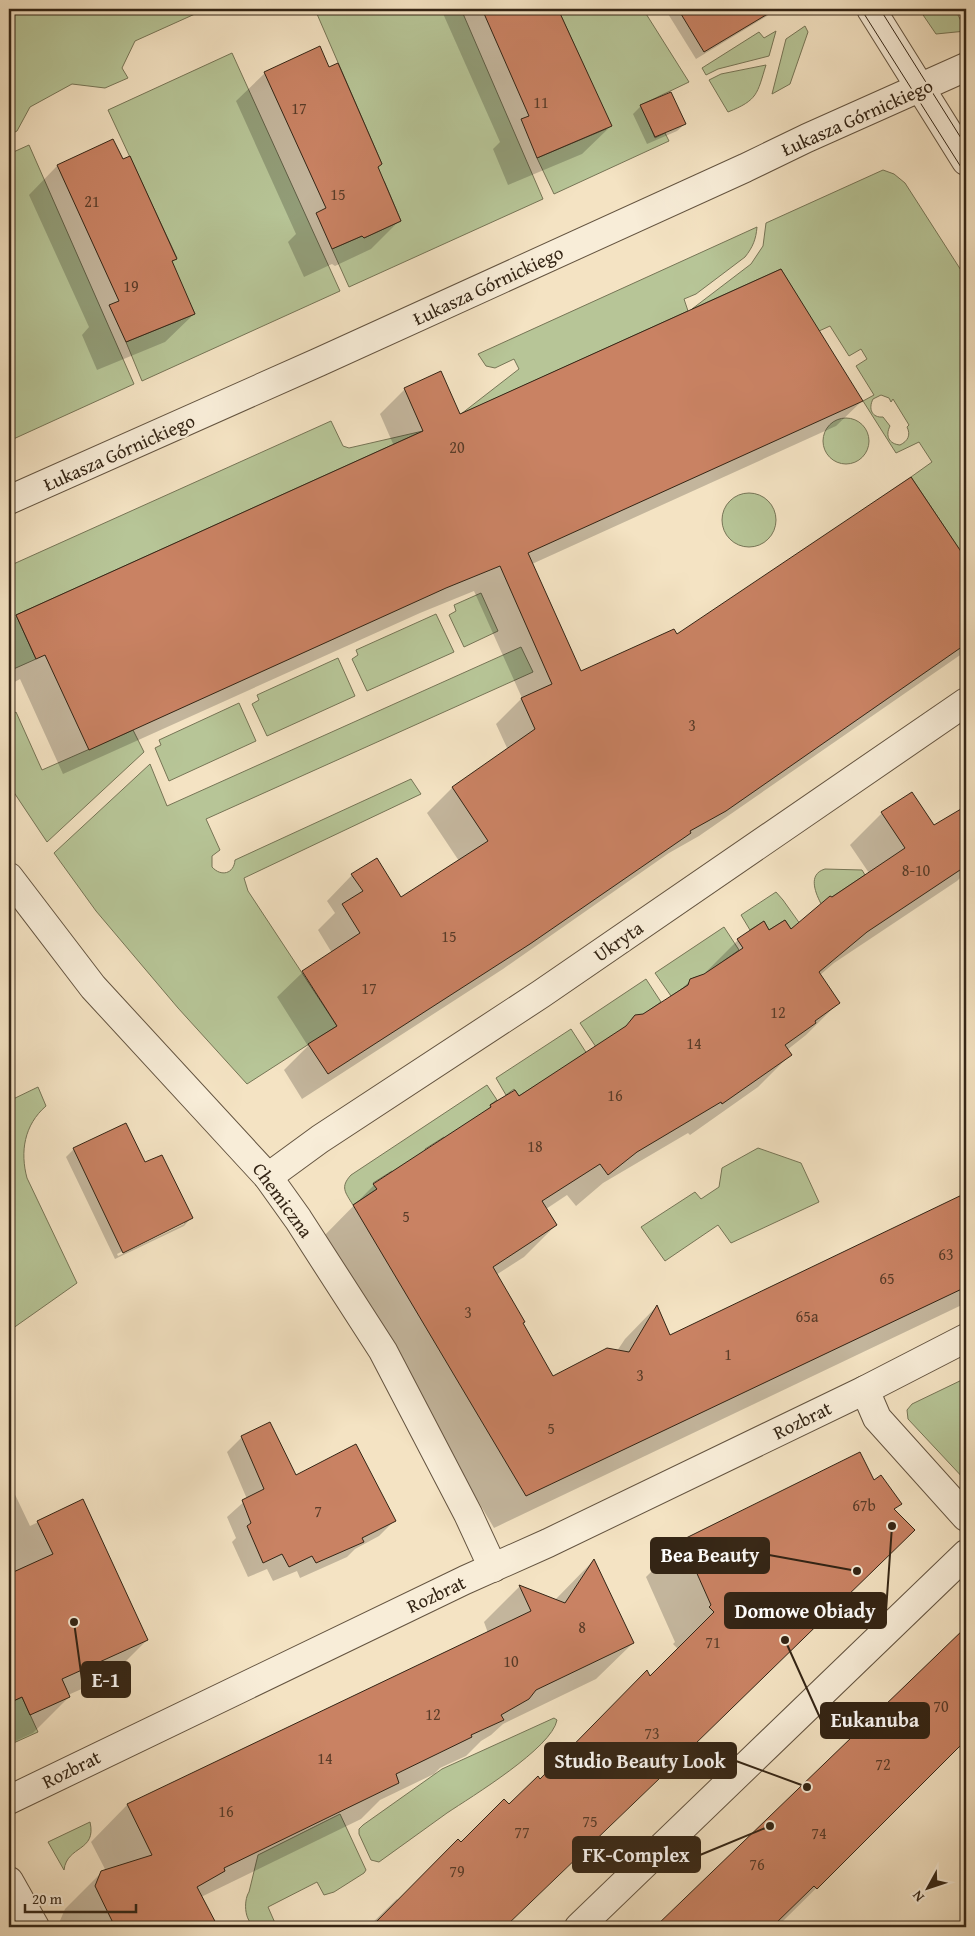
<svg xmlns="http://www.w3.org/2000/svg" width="975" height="1936" font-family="'Gentium Book Plus',serif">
<rect width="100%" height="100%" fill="#f4e3c3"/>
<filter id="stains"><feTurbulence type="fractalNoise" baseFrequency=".004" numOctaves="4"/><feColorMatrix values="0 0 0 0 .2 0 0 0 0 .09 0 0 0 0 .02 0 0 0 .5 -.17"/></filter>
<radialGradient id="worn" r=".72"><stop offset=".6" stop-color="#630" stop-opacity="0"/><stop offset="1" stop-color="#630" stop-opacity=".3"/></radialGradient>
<!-- green -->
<g fill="#b7c597" stroke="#767556" fill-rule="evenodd">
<polygon points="9,9 206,9 135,41 122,68 128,78 105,88 72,84 30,107 17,131 9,135"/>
<polygon points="329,9 461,9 543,199 349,287 332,249 362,236 364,238 401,221 385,183 376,168 382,164 317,14"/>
<polygon points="558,9 643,9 689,82 641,105 655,138 665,133 669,141 554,194 537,158 606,129 590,91 587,73"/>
<polygon points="919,9 955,9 966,31 936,34"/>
<polygon points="805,26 808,32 790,84 772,94 786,39"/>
<polygon points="776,31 769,56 718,69 706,75 702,68 759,32 764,38"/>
<polygon points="232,53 340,291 142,381 126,342 195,314 170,262 177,258 108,110"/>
<path d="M766,65c-9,29 -8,35 -38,47l-19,-32 12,-6z"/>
<polygon points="29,145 134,384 9,441 9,154"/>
<path d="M883,170l11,4 11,9 61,95v281l-55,-82 21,-15 -13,-20 -23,11 -33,-52 11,-6 -18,-29 11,-7 -6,-10 -12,7 -19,-30 -79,36 55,-51 -25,-42 -89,40 59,-45 12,-18 3,-23zM881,395l8,3 2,4 2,-3 16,26 -2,2c4,8 1,14 -7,18 -11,-1 -15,-9 -10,-19l-7,-9c-11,1 -15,-8 -10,-18z"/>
<path d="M757,227c-1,12 -4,20 -12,30l-49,37 -12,5 4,12 -227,103 58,-45 -5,-10 -19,9 -9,-2 -8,-12z"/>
<circle cx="846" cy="441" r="23"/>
<polygon points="331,421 343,446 349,448 423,431 16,615 36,659 9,671 9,566"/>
<circle cx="749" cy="520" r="27"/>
<polygon points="481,593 498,631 464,647 449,615 456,611 454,605"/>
<polygon points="436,614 454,652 367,691 352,659 358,655 356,650"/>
<path d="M521,647l12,25 -327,147 14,31 -8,6v11c9,10 22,7 23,-7l176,-81 10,15 -177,84 4,13 89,135 -90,58 -69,-76 -82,-97 -42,-58 96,-89 17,42z"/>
<polygon points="338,658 355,696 267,736 252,704 259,700 257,695"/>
<polygon points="239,703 256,741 169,781 155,748 161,745 159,740"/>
<polygon points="16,712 42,770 133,730 144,752 47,842 9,785 9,717"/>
<path d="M825,869l37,1 3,5 -33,22 16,47c-9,-14 -54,-66 -23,-75z"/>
<polygon points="776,892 783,900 825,959 808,955 785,920 769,930 764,921 750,930 741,915"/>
<polygon points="724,927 739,950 704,975 693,978 688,985 671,996 655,973"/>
<polygon points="646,979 661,1002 643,1015 634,1016 628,1025 598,1050 580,1023"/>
<polygon points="571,1029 589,1057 548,1078 519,1096 514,1089 506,1095 496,1078"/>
<path d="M487,1085l10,15 -7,5 5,7 -47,31 -4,-6 -19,12 3,7 -32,21 -4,-6 -19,12 4,6 -24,16c-8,-13 -13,-18 -2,-30z"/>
<path d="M38,1087l8,19c-22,19 -26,46 -19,72l50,105 -68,48v-230z"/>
<polygon points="758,1148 801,1163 819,1202 731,1243 718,1225 665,1261 641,1227 695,1192 701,1199 719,1187 722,1168"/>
<polygon points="966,1378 966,1481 908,1419 907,1410 912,1404"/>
<polygon points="22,1697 38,1732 9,1745 9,1703"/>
<path d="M554,1718l3,2c-5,28 -86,77 -110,93 -23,16 -45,33 -68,49l-8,-2 -12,-26v-5l4,-4 79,-56z"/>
<path d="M340,1814l26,56 -2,3 -30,19 -10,3 -7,-13 -49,25 7,16c-5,1 -11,4 -16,4 -15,-1 -16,-26 -10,-35l9,-37z"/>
<path d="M90,1822c7,30 -23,23 -26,48l-16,-28z"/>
</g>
<!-- shadow -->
<g fill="#0003" fill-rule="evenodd">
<polygon points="441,9 557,9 611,126 582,154 508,185 493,149 500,142"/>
<polygon points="665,9 775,9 767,16 696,59"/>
<polygon points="265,73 377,168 400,220 371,249 335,266 332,264 304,277 288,242 296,234 236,101"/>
<polygon points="641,106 685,124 677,131 647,144 633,114"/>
<polygon points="112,141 176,258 171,263 194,314 165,342 97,370 82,335 89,327 29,195 57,166"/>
<polygon points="405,389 460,415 862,401 836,426 532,564 580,672 677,635 911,479 966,561 966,651 699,836 669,853 503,969 302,1099 284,1070 308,1046 277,997 303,972 332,953 318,930 335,913 327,901 352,875 401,898 459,861 427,813 452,788 508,750 496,724 522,698 474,591 420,613 63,774 20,679 11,684 9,680 9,624 17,616 394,446 380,414"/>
<polygon points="963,809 966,814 966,872 957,881 834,963 820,975 838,1003 806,1035 787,1050 790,1055 758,1087 690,1135 688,1133 603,1183 576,1206 567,1195 546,1209 556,1225 524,1257 496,1275 553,1378 617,1351 625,1339 656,1307 669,1337 966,1194 966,1303 494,1528 322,1238 374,1185 482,1115 491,1106 518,1098 677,993 691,980 707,974 706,972 738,940 768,931 791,931 832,898 869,873 850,845 882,813 934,827"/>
<path d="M74,1149l70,15 47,54 -7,8 -69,33 -49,-102zM184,1221v3l-66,32 -1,-2z"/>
<polygon points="242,1437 296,1476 394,1521 379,1536 355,1549 347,1557 300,1578 297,1571 273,1581 267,1569 248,1577 232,1542 236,1538 227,1517 247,1499 227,1452"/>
<polygon points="860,1454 873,1482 900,1504 893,1510 877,1567 504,1927 368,1927 397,1899 398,1900 461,1843 539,1780 678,1649 673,1644 675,1642 646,1577 682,1541"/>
<polygon points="9,1482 30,1526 82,1501 147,1640 111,1676 68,1695 69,1697 33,1733 9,1744"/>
<polygon points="593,1561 633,1643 596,1679 503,1724 491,1735 481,1741 466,1756 440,1768 434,1774 380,1800 361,1819 201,1897 217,1927 61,1927 59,1923 65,1909 102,1872 106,1871 91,1842 127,1805 488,1633 484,1622 520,1586 555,1600"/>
<polygon points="966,1627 966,1753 964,1755 959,1747 779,1925 776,1922 771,1927 656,1927"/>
</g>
<!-- building -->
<g fill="#c98263" stroke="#342515">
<polygon points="482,9 558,9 612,126 537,158 521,119 529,116"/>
<polygon points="678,9 776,9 704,52"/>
<polygon points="320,46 329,67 338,63 382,164 378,167 401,221 364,238 362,236 332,249 316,213 326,208 264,72"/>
<polygon points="671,92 686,124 655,137 640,105"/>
<polygon points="113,139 123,159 130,156 177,259 172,261 195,314 126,342 109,305 119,301 57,165"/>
<polygon points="781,269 863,401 528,553 581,671 674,629 677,634 911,477 966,559 966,644 726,811 690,831 691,833 530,944 328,1074 308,1044 337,1026 302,971 360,933 342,904 363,891 351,874 377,858 401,897 488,841 452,787 535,729 521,698 552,684 500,566 446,588 89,750 45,655 36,659 16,615 423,431 404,388 441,371 460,414"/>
<polygon points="912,792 934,825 966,806 966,866 867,932 819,972 840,1003 815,1021 816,1023 785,1045 792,1055 722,1104 721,1102 637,1152 608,1175 600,1164 542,1201 557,1225 493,1267 525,1322 523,1323 553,1376 607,1348 629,1352 657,1305 670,1335 966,1193 966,1287 526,1496 353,1205 377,1189 373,1184 491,1107 490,1105 515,1090 519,1096 626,1026 635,1015 643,1014 688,985 690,979 704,974 743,948 737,939 764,921 769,930 785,920 791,929 830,896 832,897 905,848 881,812"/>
<polygon points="126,1123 145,1162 162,1155 193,1218 123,1253 73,1148"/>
<polygon points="270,1422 296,1475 356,1444 396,1521 362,1538 364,1542 316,1563 312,1556 289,1567 282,1554 263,1563 247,1526 251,1523 242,1500 264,1489 241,1436"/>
<polygon points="860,1452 874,1480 881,1475 902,1504 894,1509 915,1530 693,1746 659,1777 660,1778 505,1927 371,1927 458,1839 461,1842 504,1799 509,1804 538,1776 540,1779 647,1670 650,1676 714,1612 709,1607 711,1605 682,1540"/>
<polygon points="83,1499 148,1640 62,1679 70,1697 30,1715 22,1697 9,1703 9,1574 53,1554 37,1521"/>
<polygon points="594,1559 634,1643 536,1690 529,1699 501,1715 504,1720 471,1735 472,1737 396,1774 399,1783 224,1868 225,1871 197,1887 218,1927 115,1927 95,1886 101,1871 152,1855 127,1804 531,1611 519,1585 565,1603"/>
<polygon points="966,1627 966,1740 817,1889 814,1886 772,1927 655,1927"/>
</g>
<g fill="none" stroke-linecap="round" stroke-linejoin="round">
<defs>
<g id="minor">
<polyline points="9,500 319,362 745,168 807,138 966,67"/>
<polyline points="9,877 93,987 268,1177 298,1219 383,1351 468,1514 493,1568"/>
<polyline points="268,1177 320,1139 541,994 966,702"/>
<polyline points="865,1390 877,1418 966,1517"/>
<polyline points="9,1800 465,1580 548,1543 865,1390 966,1338"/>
<polyline points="9,1881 35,1927"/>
<polyline points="579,1927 966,1554"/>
</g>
<polyline id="tertiary" points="871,9 966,161"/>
</defs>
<!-- minor casing -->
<use href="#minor" stroke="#645440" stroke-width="30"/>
<!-- tertiary casing -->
<use href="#tertiary" stroke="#645440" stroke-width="30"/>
<!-- minor -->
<use href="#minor" stroke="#f8edd8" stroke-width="28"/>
<!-- tertiary -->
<use href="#tertiary" stroke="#f8edd8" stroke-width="28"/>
<!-- tram -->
<g stroke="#342515" stroke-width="1">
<polyline points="861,9 966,175"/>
<polyline points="880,9 966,146"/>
</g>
</g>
<g text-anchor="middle" stroke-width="5" stroke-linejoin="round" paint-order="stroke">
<!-- number labels -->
<g font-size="16" fill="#593c28">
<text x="541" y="108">11</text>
<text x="299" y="114">17</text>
<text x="338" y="200">15</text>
<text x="92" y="207">21</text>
<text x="131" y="292">19</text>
<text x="457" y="453">20</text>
<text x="692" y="731">3</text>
<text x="916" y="876">8-10</text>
<text x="449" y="942">15</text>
<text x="369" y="994">17</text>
<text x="778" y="1018">12</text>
<text x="694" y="1049">14</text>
<text x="615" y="1101">16</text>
<text x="535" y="1152">18</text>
<text x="406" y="1222">5</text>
<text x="946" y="1260">63</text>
<text x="887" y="1284">65</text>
<text x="468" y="1318">3</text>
<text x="807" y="1322">65a</text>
<text x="728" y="1360">1</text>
<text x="640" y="1381">3</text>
<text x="551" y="1434">5</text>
<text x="864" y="1511">67b</text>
<text x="318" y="1517">7</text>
<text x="582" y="1633">8</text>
<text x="713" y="1648">71</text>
<text x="511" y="1667">10</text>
<text x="941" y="1712">70</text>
<text x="433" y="1720">12</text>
<text x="652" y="1739">73</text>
<text x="325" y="1764">14</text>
<text x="883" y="1770">72</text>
<text x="226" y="1817">16</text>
<text x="590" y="1827">75</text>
<text x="522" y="1838">77</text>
<text x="819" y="1839">74</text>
<text x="757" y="1870">76</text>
<text x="457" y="1877">79</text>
</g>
<!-- street labels -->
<g font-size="19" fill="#342515" stroke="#f8edd8">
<text transform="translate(857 117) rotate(-24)" y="7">Łukasza Górnickiego</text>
<text transform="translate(488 285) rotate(-25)" y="7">Łukasza Górnickiego</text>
<text transform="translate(119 452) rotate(-24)" y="7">Łukasza Górnickiego</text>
<text transform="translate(618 941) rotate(-35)" y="7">Ukryta</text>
<text transform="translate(283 1200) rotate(54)" y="7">Chemiczna</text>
<text transform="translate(802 1420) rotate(-26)" y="7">Rozbrat</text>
<text transform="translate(436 1594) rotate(-25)" y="7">Rozbrat</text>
<text transform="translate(71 1769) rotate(-26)" y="7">Rozbrat</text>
</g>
</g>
<!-- callouts -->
<path fill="none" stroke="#342515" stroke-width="2" d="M857 1571L769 1555M892 1526L886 1611M74 1622L82 1680M785 1640L821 1720M807 1787L736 1761M770 1826L700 1855"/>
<g fill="#342515" stroke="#f8edd8" stroke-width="2">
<circle cx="857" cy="1571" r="5"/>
<circle cx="892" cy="1526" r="5"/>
<circle cx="74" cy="1622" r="5"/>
<circle cx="785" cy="1640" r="5"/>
<circle cx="807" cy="1787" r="5"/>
<circle cx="770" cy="1826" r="5"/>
</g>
<g fill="#342515" stroke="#342515" stroke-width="2">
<rect x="651" y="1538" width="118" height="35" rx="5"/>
<rect x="725" y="1593" width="161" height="35" rx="5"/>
<rect x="82" y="1662" width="48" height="35" rx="5"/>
<rect x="821" y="1703" width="108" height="35" rx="5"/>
<rect x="545" y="1743" width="191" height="35" rx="5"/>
<rect x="573" y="1837" width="127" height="35" rx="5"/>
</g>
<g font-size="20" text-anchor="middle" font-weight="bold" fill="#fff">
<text x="710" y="1562">Bea Beauty</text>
<text x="805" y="1618">Domowe Obiady</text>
<text x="106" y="1687">E-1</text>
<text x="875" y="1727">Eukanuba</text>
<text x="640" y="1768">Studio Beauty Look</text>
<text x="636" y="1862">FK-Complex</text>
</g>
<!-- margin -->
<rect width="975" height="1936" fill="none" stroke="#f4e3c3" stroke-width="30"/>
<rect x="10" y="10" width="955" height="1916" fill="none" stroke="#342515" stroke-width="2.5"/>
<rect x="15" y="15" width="945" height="1906" fill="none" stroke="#342515"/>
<!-- north arrow -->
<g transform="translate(928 1888) rotate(230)" stroke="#f8edd8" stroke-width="4" paint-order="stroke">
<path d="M0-4L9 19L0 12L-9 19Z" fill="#342515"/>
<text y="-8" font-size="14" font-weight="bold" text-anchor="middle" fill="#342515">N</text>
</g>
<!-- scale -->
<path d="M25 1904v8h111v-8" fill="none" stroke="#342515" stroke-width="2.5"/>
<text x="32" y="1904" font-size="15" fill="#342515" stroke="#f8edd8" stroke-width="4" paint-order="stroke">20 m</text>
<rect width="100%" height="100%" filter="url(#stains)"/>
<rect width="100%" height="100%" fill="url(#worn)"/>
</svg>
